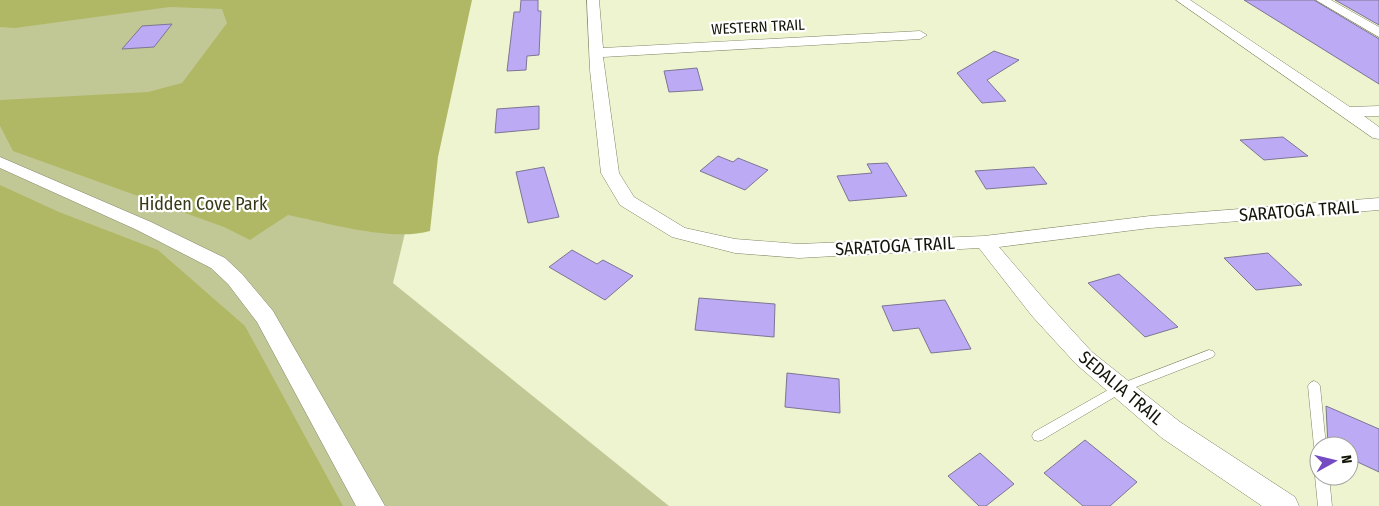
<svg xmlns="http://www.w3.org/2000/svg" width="1379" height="506" font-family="'Fira Sans Condensed',sans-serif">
<rect width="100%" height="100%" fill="#eff4d0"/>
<!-- green -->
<polygon fill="#c2c895" points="0,0 461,0 393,283 669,506 0,506"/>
<!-- forest -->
<g fill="#b0b865">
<path d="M0,0h472l-34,157 -8,74c-39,11 -102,-8 -142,-16l-38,25 -26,-13 -211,-76 -13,-25v-26l148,-8 34,-9 45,-60 -5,-14 -52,-2 -155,21 -15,-1z"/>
<polygon points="0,185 59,212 158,250 245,326 343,506 0,506"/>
</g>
<!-- building -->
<g fill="#bdaaf5" stroke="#7c7594">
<polygon points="521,0 538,0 538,11 541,11 539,55 527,56 526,70 507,71 514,12 520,12"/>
<polygon points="1244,0 1314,0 1379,39 1379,84"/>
<polygon points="1335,0 1379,0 1379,25"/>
<polygon points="172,24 154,47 122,49 142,26"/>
<polygon points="994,51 1019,60 987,80 1006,101 982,103 957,73"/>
<polygon points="697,68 703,90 669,92 664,71"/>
<polygon points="539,106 539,129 495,133 497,109"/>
<polygon points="1283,137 1308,156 1264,160 1240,140"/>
<polygon points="718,156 733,162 738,158 768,170 745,190 700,171"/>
<polygon points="887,163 907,196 849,201 837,176 872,173 867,164"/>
<polygon points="544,167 559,217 528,223 516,172"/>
<polygon points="1034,167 1047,184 986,189 975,171"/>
<polygon points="572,250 597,264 603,260 633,276 605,300 549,267"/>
<polygon points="1268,253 1302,285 1256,290 1224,258"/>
<polygon points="1119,274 1178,327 1145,337 1088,283"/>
<polygon points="699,298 775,304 774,337 695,330"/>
<polygon points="945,300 971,349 931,353 919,328 893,331 882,306"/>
<polygon points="787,373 839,379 840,413 785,407"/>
<polygon points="1326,406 1379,429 1379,472 1349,458 1349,446 1328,446"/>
<polygon points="1085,440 1137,482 1110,506 1083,506 1044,473"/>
<polygon points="980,453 1014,484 986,506 979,506 948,476"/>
</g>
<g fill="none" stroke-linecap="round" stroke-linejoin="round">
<defs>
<g id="lane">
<polygon points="1209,350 1213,351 1215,354 1213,357 1123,392 1042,440 1038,441 1034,440 1032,436 1034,432 1115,386"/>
<polygon points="1314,381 1318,383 1320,386 1326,446 1319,446 1319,451 1315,450 1314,446 1308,386 1310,383"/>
<polygon points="1319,471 1319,476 1329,476 1332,506 1318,506 1315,476"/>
</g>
<g id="street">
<polygon points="587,0 599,0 603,48 920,31 927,35 920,39 603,57 619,173 634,197 685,228 735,239 799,244 984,236 1150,216 1379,198 1379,210 1150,228 999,247 1048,304 1092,352 1180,422 1295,497 1299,506 1262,506 1162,438 1076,364 1032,316 979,248 799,258 735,253 672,237 620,205 601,173 590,70"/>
<polygon points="1176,0 1190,0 1350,107 1379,106 1379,116 1364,116 1379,127 1379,139 1373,138"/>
<polygon points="1316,0 1331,0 1379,27 1379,37"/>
<polygon points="0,157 151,222 225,258 242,274 273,311 385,506 356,506 257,322 228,284 211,268 137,230 0,168"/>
</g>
</defs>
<!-- lane casing -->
<use href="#lane" stroke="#808464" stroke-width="1"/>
<!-- street casing -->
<use href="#street" stroke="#808464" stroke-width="1"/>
<!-- lane -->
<use href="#lane" fill="#fff" fill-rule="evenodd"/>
<!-- street -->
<use href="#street" fill="#fff" fill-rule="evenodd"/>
</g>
<g text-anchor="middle" stroke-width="4.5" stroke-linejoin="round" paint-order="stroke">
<!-- far-street labels -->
<g font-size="15" fill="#141509" stroke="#fff">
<text transform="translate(758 27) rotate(-3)" y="5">WESTERN TRAIL</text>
</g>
<!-- park labels -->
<g font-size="18" fill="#373a16" stroke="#fff">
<text x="203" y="210">Hidden Cove Park</text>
</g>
<!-- street labels -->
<g font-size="18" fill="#141509" stroke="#fff">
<text transform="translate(1299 211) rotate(-4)" y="6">SARATOGA TRAIL</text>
<text transform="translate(895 246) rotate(-3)" y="6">SARATOGA TRAIL</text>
<text transform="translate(1121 388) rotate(40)" y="6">SEDALIA TRAIL</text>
</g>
</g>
<!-- north arrow -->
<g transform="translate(1334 461) rotate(82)"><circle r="24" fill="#ffffff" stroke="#a1a19d"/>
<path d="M0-4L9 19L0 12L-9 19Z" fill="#754bc4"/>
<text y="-8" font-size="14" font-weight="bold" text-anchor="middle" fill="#141509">N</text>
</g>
</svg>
